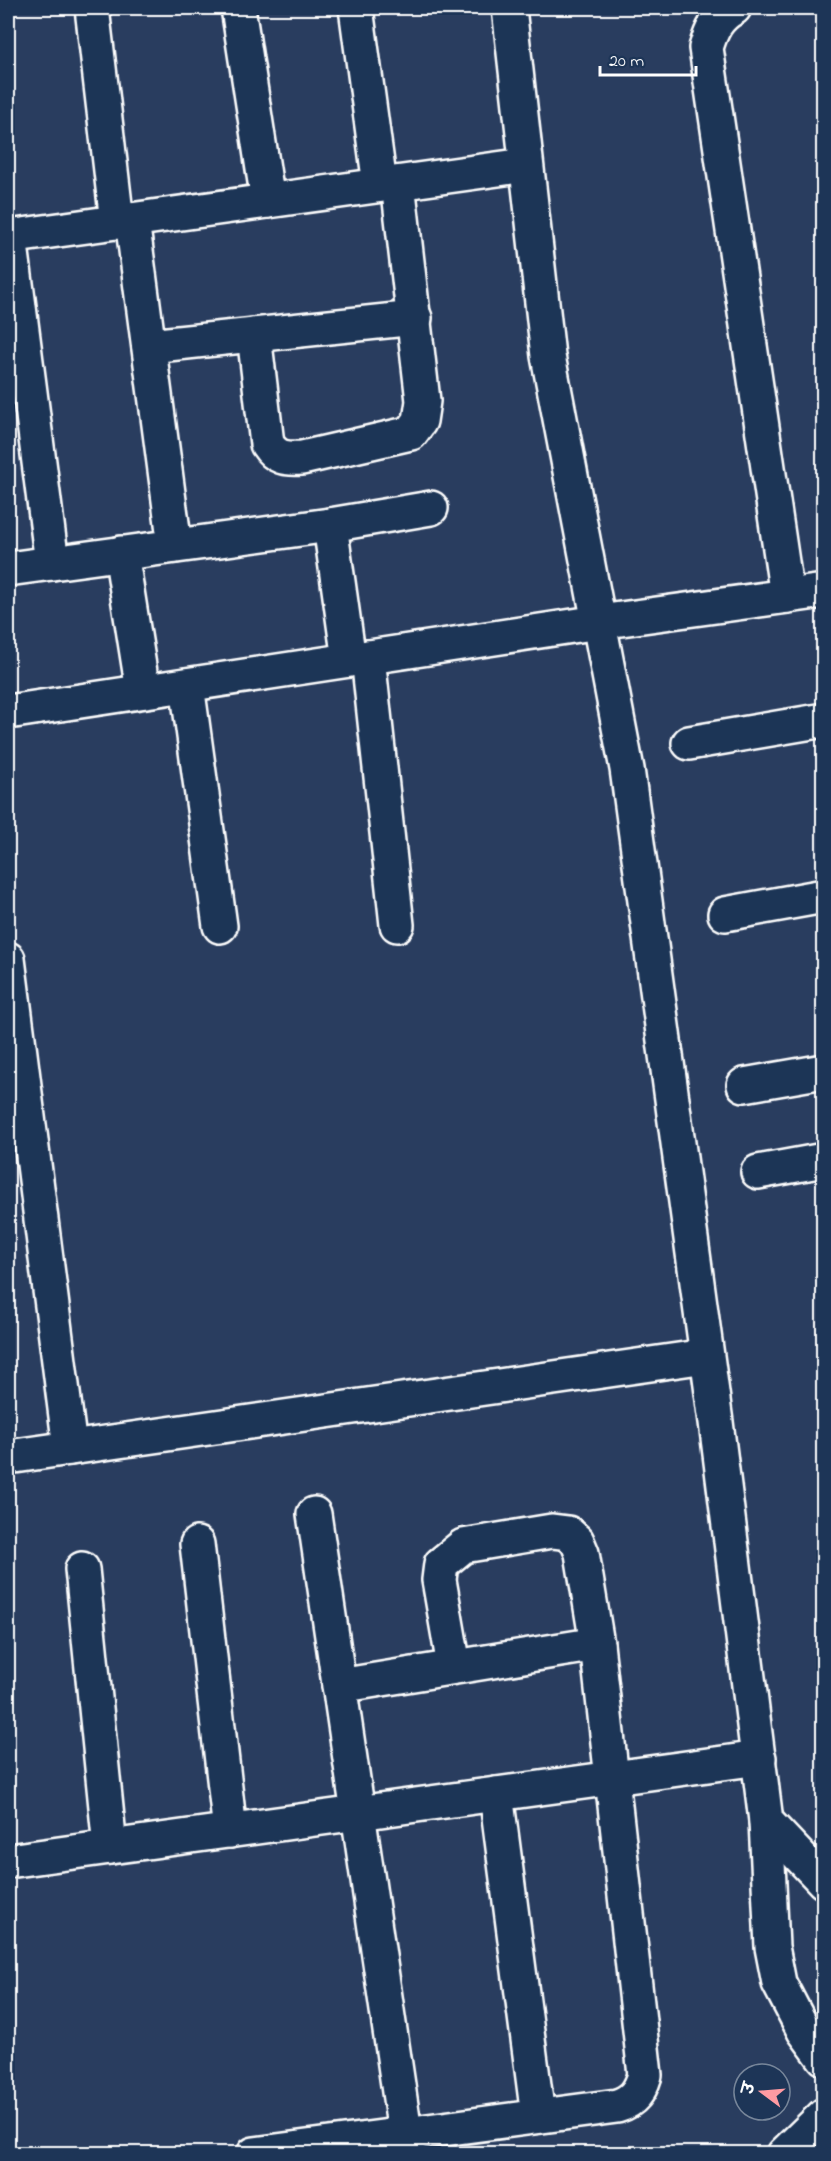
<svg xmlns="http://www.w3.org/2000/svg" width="831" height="2161" font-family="'Indie Flower','Playpen Sans Deva',sans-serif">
<rect width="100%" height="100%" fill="#293d5f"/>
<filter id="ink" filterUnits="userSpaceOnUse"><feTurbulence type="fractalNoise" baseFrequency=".0167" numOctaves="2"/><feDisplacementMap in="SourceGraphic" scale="12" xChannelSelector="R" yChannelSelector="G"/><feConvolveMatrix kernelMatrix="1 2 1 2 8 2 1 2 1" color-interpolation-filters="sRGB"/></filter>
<g filter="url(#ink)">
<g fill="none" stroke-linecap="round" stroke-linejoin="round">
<defs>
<g id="minor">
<polyline points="92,8 117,222"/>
<polyline points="238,8 268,201"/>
<polyline points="356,8 380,185"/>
<polyline points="509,8 548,356 627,769 716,1422 766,1821 772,1947 779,1983 804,2031 824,2058"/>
<path d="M734,8c-17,9 -23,23 -28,40l81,548"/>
<polyline points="132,220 175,546"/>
<polyline points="8,237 526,165"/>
<polyline points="10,237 52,563"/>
<path d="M254,335l13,109c9,14 18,15 35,14l109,-25 9,-12 3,-20 -25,-218"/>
<polyline points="149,346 415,318"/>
<polyline points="330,525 431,508"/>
<polyline points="121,553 143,691"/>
<polyline points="8,569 330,525 349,660"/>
<polyline points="368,657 397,925"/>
<polyline points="187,685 220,926"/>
<polyline points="8,712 599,622 824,591"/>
<polyline points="689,743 824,720"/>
<polyline points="725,914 824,896"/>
<polyline points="8,959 70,1448"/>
<polyline points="744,1085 824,1071"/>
<polyline points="758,1172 824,1160"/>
<polyline points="8,1457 706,1356"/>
<polyline points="314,1514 408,2153"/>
<polyline points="197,1544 230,1831"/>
<polyline points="82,1569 110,1847"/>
<polyline points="454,1666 439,1580 441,1564 463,1546 552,1531 568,1533 577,1541 582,1553 597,1644"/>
<polyline points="496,1794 538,2116"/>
<polyline points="766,1821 824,1882"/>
<polyline points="8,1861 759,1758"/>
<path d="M254,2154l363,-48c17,-5 23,-15 28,-31l-48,-431 -258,42"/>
<polyline points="784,2154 824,2115"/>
</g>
</defs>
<!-- minor casing -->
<use href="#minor" stroke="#fff" stroke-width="38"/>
<!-- minor -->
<use href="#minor" stroke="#1d3557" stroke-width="33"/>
</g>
</g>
<!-- margin -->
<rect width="831" height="2161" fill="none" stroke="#1d3557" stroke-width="30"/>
<rect x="15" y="15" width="801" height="2131" fill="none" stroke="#fff" stroke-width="2" filter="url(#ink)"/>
<!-- north arrow -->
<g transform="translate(762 2092) rotate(286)"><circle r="28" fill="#1d3557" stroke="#77869a" stroke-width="1.5"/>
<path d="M0-4.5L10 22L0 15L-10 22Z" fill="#ff9aa2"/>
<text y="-9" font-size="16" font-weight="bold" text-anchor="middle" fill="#ffffff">उ</text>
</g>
<!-- scale -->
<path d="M600 66v9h96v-9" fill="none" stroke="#ffffff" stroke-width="3"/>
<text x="609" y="66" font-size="18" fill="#ffffff" stroke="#1d3557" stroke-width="4.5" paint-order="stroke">20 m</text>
</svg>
